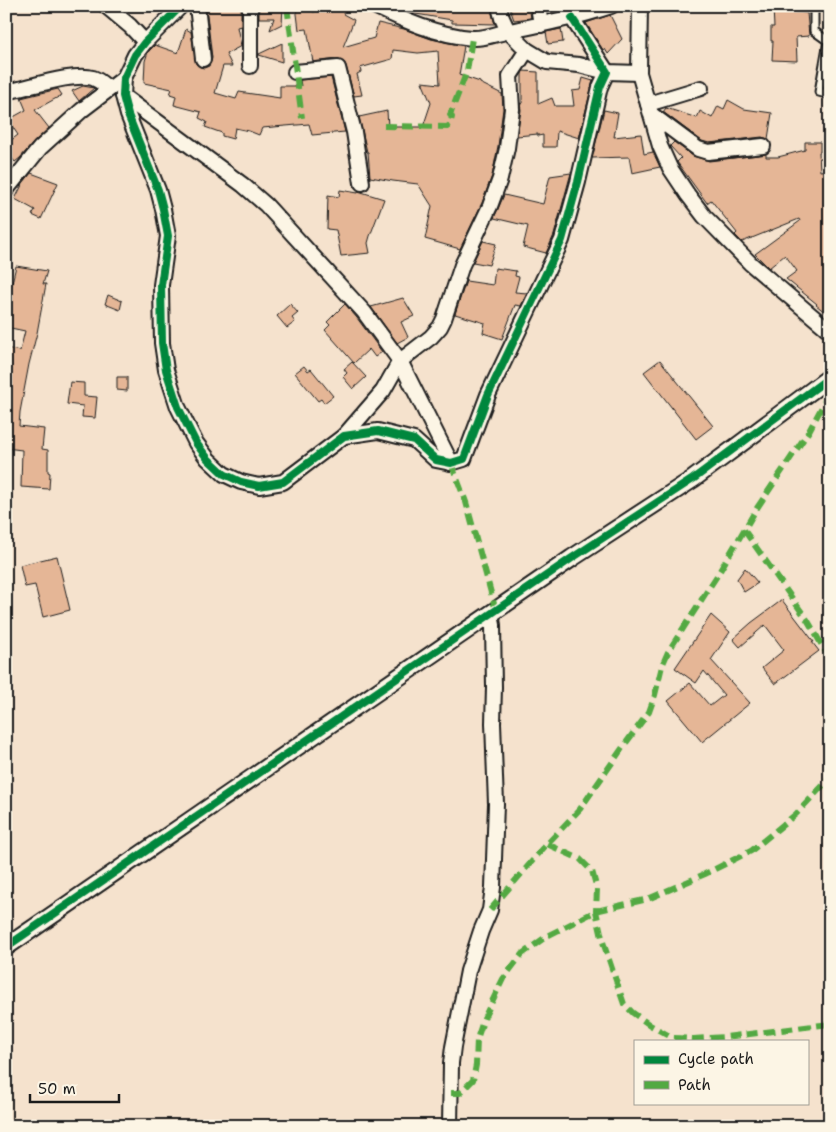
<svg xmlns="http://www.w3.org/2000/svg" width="836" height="1132" font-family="'Shantell Sans',sans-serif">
<rect width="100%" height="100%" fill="#f5e2cd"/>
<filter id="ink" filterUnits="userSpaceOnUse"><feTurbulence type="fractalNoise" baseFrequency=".02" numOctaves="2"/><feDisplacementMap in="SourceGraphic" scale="10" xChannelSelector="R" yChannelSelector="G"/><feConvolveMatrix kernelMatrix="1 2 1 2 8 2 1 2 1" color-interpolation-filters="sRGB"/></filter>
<g filter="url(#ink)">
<!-- building -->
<g fill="#e5b696" stroke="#1c1c1c">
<polygon points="206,6 241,6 241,26 237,27 241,46 226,54 232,66 223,66 215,93 236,99 239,92 280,98 280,86 301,86 300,80 331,77 345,132 312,135 309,124 262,128 259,135 249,131 235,128 233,139 222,136 222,133 205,127 207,122 199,118 201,112 174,105 176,96 170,94 172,89 144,83 145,61 148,52 155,45 178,53 186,29 191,32 196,64 200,67 204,68 209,66 211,62 212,58"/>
<polygon points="273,6 273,9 277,9 278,6 283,6 282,24 270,30 274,18 259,18 259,7"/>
<polygon points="296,6 313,6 313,12 334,8 335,6 346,6 343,14 354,20 343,47 374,38 378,23 404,29 431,39 464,46 459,75 480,82 480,83 502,94 503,109 498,146 492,176 482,203 460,249 425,239 432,206 418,184 393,181 370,177 368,152 367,152 359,117 387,111 388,127 423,127 431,103 422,82 440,84 438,51 418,53 393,50 392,59 360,68 361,72 357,74 362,95 354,96 346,66 344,62 337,59 313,62 307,29 299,30"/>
<polygon points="402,6 490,6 495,24 452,23 452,20 410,13 402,9"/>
<polygon points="509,6 529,6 531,18 514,20"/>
<polygon points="547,6 580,6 548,14"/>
<polygon points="787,7 795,8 795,12 807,13 809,36 796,37 797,61 772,60 773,41 771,41 771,27 774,27 773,8"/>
<polygon points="610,15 622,39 608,54 605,49 603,50 586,23"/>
<polygon points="561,29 563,42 548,44 546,32"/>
<polygon points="282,43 282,62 259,55 259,54"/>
<polygon points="523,71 538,72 538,104 552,98 555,106 574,106 572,91 580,90 583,78 593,81 579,138 557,131 556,147 543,147 543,135 538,136 538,134 517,136 521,110 520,103 522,104 522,74"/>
<polygon points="83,86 94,88 79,101 72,91"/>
<polygon points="58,89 62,95 35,110 49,128 34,142 20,158 15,162 6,151 6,144 18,135 8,120 26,110 21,98"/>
<polygon points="728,100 744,109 772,113 768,139 762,137 709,143 702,141 663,112 666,108 697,118 700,111 712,118 718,106 724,109"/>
<polygon points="604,110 618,113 614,137 641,134 644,154 653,152 660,167 632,173 629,157 592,158"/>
<polygon points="674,142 693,156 709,161 766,154 766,157 778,157 805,150 805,142 820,142 820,152 819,152 820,171 828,170 829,180 826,181 828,209 830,209 830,316 816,305 817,304 786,279 797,271 785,255 769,268 755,254 800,221 799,219 742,242 735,235 737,233 711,200 707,203 677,162 681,158 670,146"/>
<polygon points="31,173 58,183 41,219 32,215 35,210 15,199 23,183"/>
<polygon points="571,173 554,235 546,253 523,247 528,226 494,218 504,195 543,204 550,176"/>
<polygon points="340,190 358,193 358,191 384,199 370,236 368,243 370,253 341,256 336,230 327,229 328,195 339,197"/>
<polygon points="483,241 496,244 489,265 473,262"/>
<polygon points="16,266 47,271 43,284 46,284 37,333 29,364 20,412 19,426 44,429 42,449 48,450 48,472 50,473 49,489 21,487 22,450 6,448 6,348 20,351 25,331 6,327 6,286 11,287"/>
<polygon points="495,268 516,271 515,276 519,277 515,292 527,293 521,306 515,305 502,339 483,333 485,323 455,314 466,281 493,285"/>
<polygon points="108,295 122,301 120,310 105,304"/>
<polygon points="403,298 414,316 401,322 408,337 397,343 371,307"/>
<polygon points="290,304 298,313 292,318 295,322 287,328 277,316"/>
<polygon points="345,304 357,318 382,352 375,357 369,349 354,363 325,330 330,325 327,322"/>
<polygon points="660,360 713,426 696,439 644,372"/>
<polygon points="352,362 366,377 353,389 343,377 347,373 344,369"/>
<polygon points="304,366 308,371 311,369 333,396 324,403 321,399 318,401 295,373"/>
<polygon points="117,377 127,377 127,391 117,390"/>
<polygon points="70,382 84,383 84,396 97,397 95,418 82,417 83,406 67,404"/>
<polygon points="57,556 70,610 43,617 35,585 25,587 20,565"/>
<polygon points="745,568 758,583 744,592 737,579"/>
<polygon points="782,600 814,642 812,642 819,651 775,684 762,668 784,650 765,625 740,647 733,639 751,623"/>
<polygon points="711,615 730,632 711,660 750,703 702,742 668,701 690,683 710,706 724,695 704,671 696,683 675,668"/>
</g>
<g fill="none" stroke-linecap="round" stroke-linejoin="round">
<defs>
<g id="service">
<polyline points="814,6 814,31 828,41 819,92 830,95"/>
<polyline points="829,146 830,140"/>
</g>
<g id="minor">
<polyline points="106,6 130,26 145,42"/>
<polyline points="181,6 145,42 135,55 124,78 123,96 128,115 158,190 163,209 168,236 161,285 162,343 166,370 178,407 196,443 208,459 224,474 241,482 259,486 283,482 344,436 378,431 414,440 436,460 451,463 464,459 488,395 562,240 578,182 600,87 607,72 572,18"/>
<polyline points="197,6 203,59"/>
<polyline points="250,6 250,66"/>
<path d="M374,6c31,15 63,29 98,32 13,1 26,-5 38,-7 34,-7 68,-14 101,-25"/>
<polyline points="499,6 502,18 508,31 527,50 547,62 579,65 607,72 639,73"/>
<polyline points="538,6 541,25"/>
<polyline points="640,6 639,73 660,146 670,168 688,195 704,216 751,264 830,331"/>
<polyline points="295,72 338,68 354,132 362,183"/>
<path d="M6,92c22,-4 67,-20 87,-14 6,2 11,7 16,11"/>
<polyline points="123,96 243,185 266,205 364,312 400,361 451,463"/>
<polyline points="648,104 701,88"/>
<polyline points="651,114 698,149 708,152 763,146"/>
<polyline points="6,190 40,148 82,110 124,78"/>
<polyline points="344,436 383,391 400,361 431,337 440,327 444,319 462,265 490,206 500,179 507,148 512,109 510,76 527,50"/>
<polyline points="450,1126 451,1063 453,1047 468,971 481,931 490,910 493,887 496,804 493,723 494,687 493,625 491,614"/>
</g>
<polyline id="tertiary" points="6,947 572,558 693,479 830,377"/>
</defs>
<!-- service casing -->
<use href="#service" stroke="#1c1c1c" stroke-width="11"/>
<!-- minor casing -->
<use href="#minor" stroke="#1c1c1c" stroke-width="18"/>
<!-- tertiary casing -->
<use href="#tertiary" stroke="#1c1c1c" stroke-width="20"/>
<!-- service -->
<use href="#service" stroke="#fcf5e5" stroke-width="7"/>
<!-- minor -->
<use href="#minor" stroke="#fcf5e5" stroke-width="14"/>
<!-- tertiary -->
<use href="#tertiary" stroke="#fcf5e5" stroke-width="16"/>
<!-- quiet -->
<g stroke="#52a943" stroke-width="6" stroke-dasharray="12 6" stroke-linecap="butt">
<polyline points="287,6 302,118"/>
<polyline points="384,126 447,127 450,125 452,117 450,115 467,71 472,38"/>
<polyline points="451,463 466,502 496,611"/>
<polyline points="744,530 808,621 830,659"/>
<polyline points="547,844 580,859 592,871 597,889 596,911 603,942 624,1004 633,1013 650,1025 673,1038 694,1039 725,1037 830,1024"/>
<polyline points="490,910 547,844 580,809 623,747 637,728 649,712 655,695 662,666 668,652 718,574 757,508 809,431 824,403 830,381"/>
<polyline points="451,1093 460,1093 473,1080 476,1065 477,1039 484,1018 503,979 522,954 547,936 596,911 648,899 705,874 751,851 796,814 830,778"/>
</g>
<defs>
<g id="cycleway">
<polyline points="181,6 145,42 135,55 124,78 123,96 128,115 158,190 163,209 168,236 161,285 162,343 166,370 178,407 196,443 208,459 224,474 241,482 259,486 283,482 344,436 378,431 414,440 436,460 451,463 464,459 488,395 562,240 578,182 600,87 607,72 572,18"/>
<polyline points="6,947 572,558 693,479 830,377"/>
</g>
</defs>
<!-- cycleway casing -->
<use href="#cycleway" stroke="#fcf5e5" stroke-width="11"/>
<!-- cycleway -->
<use href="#cycleway" stroke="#00873e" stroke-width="8"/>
</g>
</g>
<!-- margin -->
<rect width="836" height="1132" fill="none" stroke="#fcf5e5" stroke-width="25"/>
<rect x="12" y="12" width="811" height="1107" fill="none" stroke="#1c1c1c" stroke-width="2" filter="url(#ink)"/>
<!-- legend -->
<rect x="634" y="1040" width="175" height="65" fill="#fcf5e5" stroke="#a29e95"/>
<rect x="644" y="1056" width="25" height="8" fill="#00873e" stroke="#a29e95"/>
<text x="678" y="1064" font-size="15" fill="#1c1c1c">Cycle path</text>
<rect x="644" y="1081" width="25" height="8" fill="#52a943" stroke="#a29e95"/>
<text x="678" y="1090" font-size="15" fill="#1c1c1c">Path</text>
<!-- scale -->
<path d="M30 1094v8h89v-8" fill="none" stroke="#1c1c1c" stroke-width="2.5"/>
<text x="38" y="1094" font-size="15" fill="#1c1c1c" stroke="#fcf5e5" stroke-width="4" paint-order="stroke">50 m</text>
</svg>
